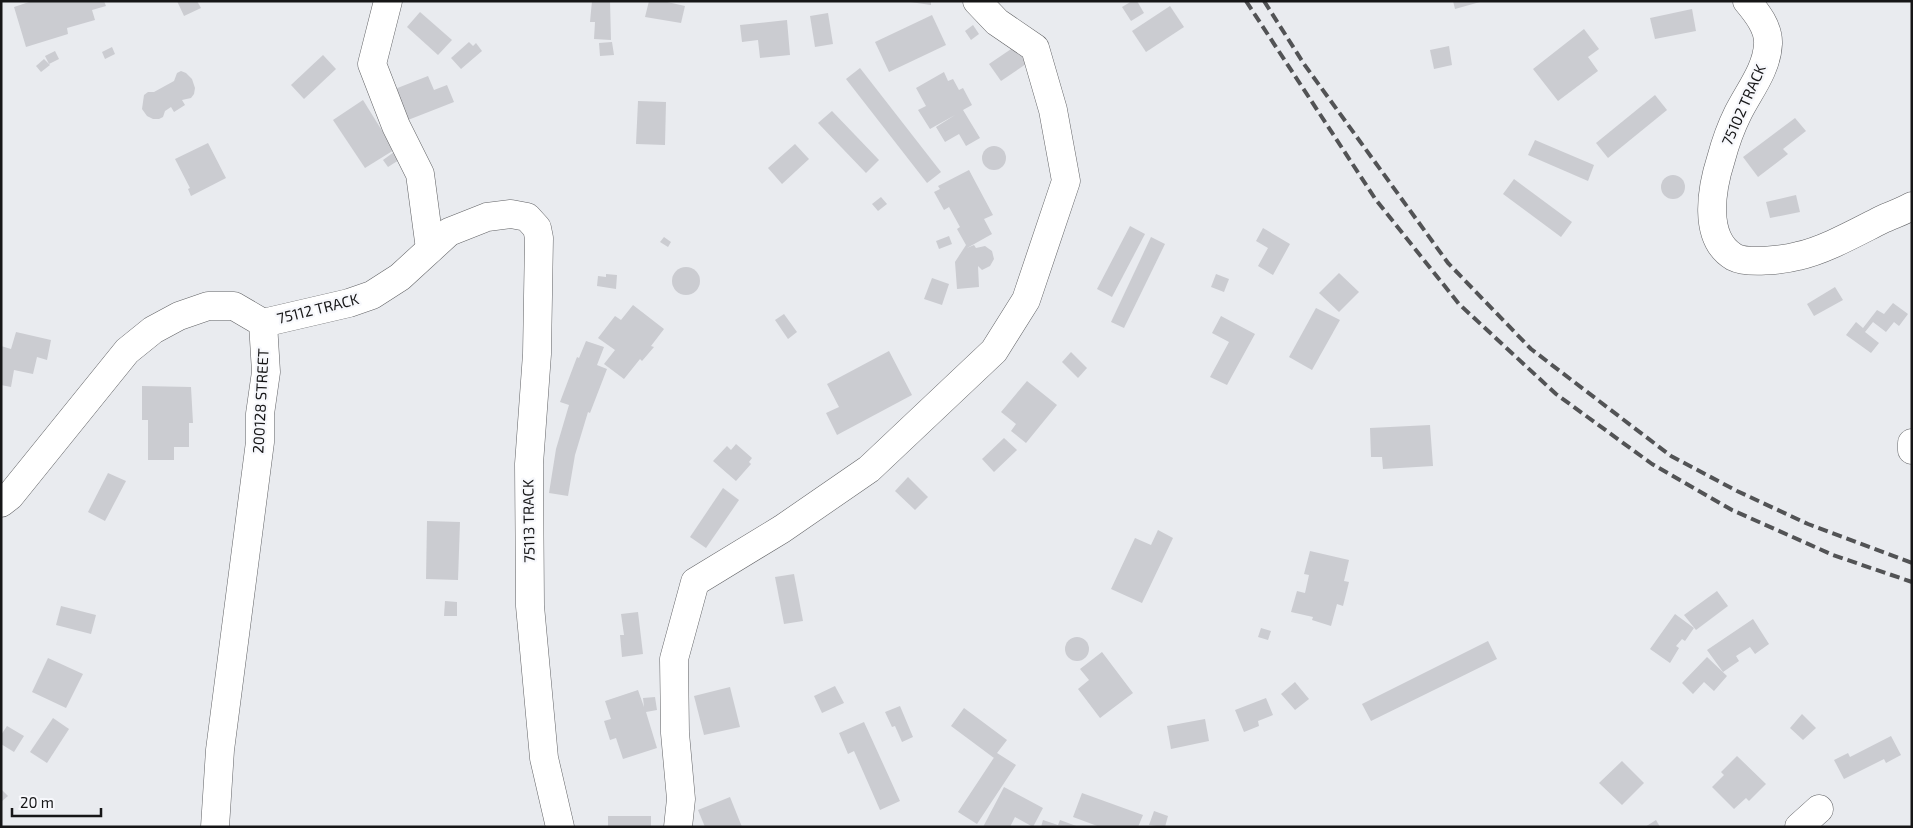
<svg xmlns="http://www.w3.org/2000/svg" width="1913" height="828" font-family="'Exo 2',sans-serif">
<rect width="100%" height="100%" fill="#e9ebef"/>
<!-- building -->
<g fill="#cbccd1">
<polygon points="32,1 104,1 106,6 92,10 95,20 67,28 68,34 26,47 14,7"/>
<polygon points="177,1 197,1 201,8 184,16"/>
<polygon points="592,1 610,1 611,40 594,39 595,22 590,22"/>
<polygon points="649,1 663,1 685,6 681,23 645,17"/>
<polygon points="903,1 931,1 931,5"/>
<polygon points="1132,1 1137,1 1144,13 1131,21 1122,7"/>
<polygon points="1453,1 1480,1 1480,2 1455,9"/>
<polygon points="1170,6 1184,27 1146,52 1132,31"/>
<polygon points="1692,9 1696,31 1655,39 1650,18"/>
<polygon points="420,12 452,40 438,55 407,27"/>
<polygon points="828,13 833,44 815,47 810,16"/>
<polygon points="932,15 946,45 889,72 875,42"/>
<polygon points="787,20 790,55 760,58 758,40 742,42 740,25"/>
<polygon points="973,25 979,34 971,40 965,31"/>
<polygon points="1584,29 1599,49 1588,57 1598,71 1558,101 1533,69"/>
<polygon points="469,42 473,46 476,43 482,51 461,69 451,58"/>
<polygon points="612,42 614,55 600,56 599,43"/>
<polygon points="1017,45 1029,62 1001,81 989,64"/>
<polygon points="1449,46 1452,65 1434,69 1430,50"/>
<polygon points="112,47 115,54 105,59 102,52"/>
<polygon points="55,51 59,59 49,64 45,56"/>
<polygon points="323,55 336,69 304,99 291,85"/>
<polygon points="44,59 50,65 41,72 36,66"/>
<polygon points="860,68 941,172 927,183 846,79"/>
<polygon points="181,71 186,73 192,79 195,88 194,94 191,98 182,100 185,105 174,112 171,107 165,111 163,117 159,119 153,119 147,116 142,109 144,95 148,92 154,92 174,81 177,73"/>
<polygon points="944,72 948,81 953,79 959,90 963,88 972,105 963,110 980,138 966,146 959,134 945,142 936,127 955,115 930,129 918,110 926,106 916,88"/>
<polygon points="428,76 434,90 447,85 454,102 408,120 395,89"/>
<polygon points="1655,95 1667,110 1608,158 1596,143"/>
<polygon points="363,100 394,150 365,168 333,120"/>
<polygon points="638,101 666,102 665,145 636,144"/>
<polygon points="832,111 879,160 866,173 818,123"/>
<polygon points="1795,118 1806,131 1783,149 1788,154 1758,177 1743,157"/>
<polygon points="1535,140 1594,165 1588,181 1528,155"/>
<polygon points="208,143 226,178 191,196 188,189 190,188 175,159"/>
<polygon points="795,144 809,159 782,184 768,168"/>
<circle cx="994" cy="158" r="12"/>
<polygon points="394,152 399,160 388,167 383,160"/>
<polygon points="969,170 993,215 984,219 992,234 967,248 974,245 976,248 985,246 992,251 994,259 990,266 982,270 978,266 979,287 957,289 955,262 966,245 957,229 960,227 949,207 944,210 934,192 940,189 938,186"/>
<circle cx="1673" cy="187" r="12"/>
<polygon points="1514,179 1572,222 1561,237 1503,194"/>
<polygon points="1796,195 1800,212 1770,218 1766,202"/>
<polygon points="881,197 887,204 878,211 872,204"/>
<polygon points="1130,226 1145,234 1112,297 1097,289"/>
<polygon points="1263,228 1290,244 1273,275 1258,266 1268,248 1256,241"/>
<polygon points="949,236 952,244 939,249 936,241"/>
<polygon points="664,237 671,242 668,247 660,242"/>
<polygon points="1151,237 1165,244 1124,328 1111,322"/>
<circle cx="686" cy="281" r="14"/>
<polygon points="1339,273 1359,292 1339,312 1319,293"/>
<polygon points="606,274 617,275 616,289 597,286 598,276 606,277"/>
<polygon points="1216,274 1229,279 1224,292 1211,287"/>
<polygon points="932,278 949,284 942,305 924,299"/>
<polygon points="1835,287 1843,300 1814,316 1807,304"/>
<polygon points="1893,303 1908,314 1899,326 1894,322 1886,332 1873,322 1865,332 1879,343 1871,353 1846,335 1856,322 1863,328 1877,310 1884,314"/>
<polygon points="633,305 664,329 651,346 654,347 642,361 640,359 624,379 604,364 615,350 598,338 615,316 621,320"/>
<polygon points="1316,308 1340,320 1312,370 1289,357"/>
<polygon points="784,314 797,332 788,339 775,320"/>
<polygon points="1221,316 1255,334 1227,385 1210,377 1229,342 1212,333"/>
<polygon points="16,332 51,340 47,360 37,357 33,374 14,370 11,387 1,385 1,346 11,349"/>
<polygon points="586,341 604,347 597,365 607,369 590,413 588,412 575,455 568,496 549,493 556,449 569,405 560,402 577,357 579,358"/>
<polygon points="889,351 912,395 837,435 826,413 839,407 827,384"/>
<polygon points="1071,352 1087,368 1078,378 1062,362"/>
<polygon points="1027,381 1057,405 1026,443 1011,431 1016,424 1001,412"/>
<polygon points="142,386 191,387 193,423 189,423 189,447 174,447 174,460 148,460 148,420 142,420"/>
<polygon points="1430,425 1433,466 1383,469 1382,457 1371,457 1370,428"/>
<polygon points="1004,438 1017,450 994,472 982,459"/>
<polygon points="736,444 752,458 749,462 751,464 736,481 713,461 727,446 731,450"/>
<polygon points="108,473 126,481 105,521 88,512"/>
<polygon points="908,477 928,497 915,510 895,491"/>
<polygon points="723,488 739,500 706,548 690,537"/>
<polygon points="427,521 460,522 458,580 426,579"/>
<polygon points="1158,530 1173,538 1142,603 1111,589 1135,538 1151,545"/>
<polygon points="1310,551 1349,560 1344,581 1349,582 1343,606 1337,604 1331,626 1312,620 1313,617 1291,612 1297,591 1305,593 1309,575 1304,574"/>
<polygon points="794,574 803,621 784,624 775,577"/>
<polygon points="1717,591 1728,606 1696,630 1684,615"/>
<polygon points="445,601 457,602 457,616 444,616"/>
<polygon points="61,606 96,615 91,634 56,625"/>
<polygon points="638,612 643,654 622,657 620,635 624,635 621,614"/>
<polygon points="1675,614 1694,628 1685,641 1682,639 1676,646 1679,648 1670,663 1650,649"/>
<polygon points="1753,619 1769,644 1755,654 1750,647 1736,656 1739,661 1723,672 1707,650"/>
<polygon points="1261,628 1271,631 1268,640 1258,637"/>
<circle cx="1077" cy="649" r="12"/>
<polygon points="1488,641 1497,659 1371,721 1362,704"/>
<polygon points="1102,652 1133,693 1100,718 1078,689 1089,680 1080,669"/>
<polygon points="1707,657 1727,676 1714,691 1704,682 1693,694 1682,683"/>
<polygon points="48,658 83,674 66,708 32,692"/>
<polygon points="1295,682 1309,699 1295,710 1281,694"/>
<polygon points="835,686 844,703 822,713 814,696"/>
<polygon points="730,687 740,727 704,735 694,696"/>
<polygon points="638,690 644,707 643,698 655,697 657,710 646,712 657,748 623,759 616,738 610,740 604,721 611,719 605,701"/>
<polygon points="1266,698 1273,715 1258,721 1259,726 1244,732 1235,710"/>
<polygon points="900,706 913,737 902,742 895,726 892,727 885,712"/>
<polygon points="964,708 1007,740 997,753 1016,765 977,824 958,812 997,753 994,758 951,726"/>
<polygon points="1802,714 1816,728 1803,740 1790,728"/>
<polygon points="53,718 69,729 47,763 30,752"/>
<polygon points="1205,719 1209,741 1171,749 1167,726"/>
<polygon points="864,722 900,801 880,810 854,751 848,754 839,733"/>
<polygon points="7,726 24,736 14,752 1,744 1,735"/>
<polygon points="1891,736 1901,755 1886,763 1884,759 1844,779 1834,760 1848,753 1850,757"/>
<polygon points="1737,756 1766,784 1749,801 1746,798 1734,809 1712,787 1724,775 1721,772"/>
<polygon points="1622,761 1644,783 1622,805 1599,783"/>
<polygon points="1004,787 1043,808 1033,827 1015,817 1010,827 983,827"/>
<polygon points="1,789 8,796 1,802"/>
<polygon points="1082,793 1143,815 1138,827 1100,827 1073,817"/>
<polygon points="730,797 742,827 705,827 698,810"/>
<polygon points="1154,811 1168,816 1165,827 1149,825"/>
<rect x="608" y="816" width="43" height="11"/>
<polygon points="1043,820 1058,825 1060,820 1079,827 1041,827"/>
<polygon points="1656,820 1660,827 1645,827"/>
</g>
<g fill="none" stroke-linecap="round" stroke-linejoin="round">
<defs>
<g id="minor">
<polyline points="388,1 372,64 396,126 420,174 430,249"/>
<path d="M1747,1c10,12 22,27 21,43 -1,25 -19,47 -30,69 -7,14 -13,31 -17,46 -9,28 -19,79 13,98 13,7 49,3 64,-1 27,-6 57,-23 83,-36 10,-5 21,-8 31,-14"/>
<polyline points="263,323 349,303 372,295 400,277 449,232 487,217 511,214 527,217 537,228 539,238 537,354 529,464 530,606 544,758 560,827"/>
<polyline points="1912,443 1912,450"/>
<polyline points="1,503 10,496 127,351 153,330 179,316 208,306 234,306 263,323 266,372 260,414 260,442 220,750 215,827"/>
<polyline points="678,827 681,799 675,733 674,659 695,582 782,529 869,469 994,351 1026,300 1066,181 1053,110 1035,48 997,22 977,1"/>
<polyline points="1799,827 1819,809"/>
</g>
</defs>
<!-- minor casing -->
<use href="#minor" stroke="#616265" stroke-width="29"/>
<!-- minor -->
<use href="#minor" stroke="#fff" stroke-width="28"/>
<!-- rail -->
<g stroke="#525355" stroke-width="4" stroke-dasharray="10 5" stroke-linecap="butt">
<polyline points="1246,1 1376,200 1459,304 1556,394 1652,464 1732,510 1833,555 1912,582"/>
<polyline points="1264,1 1304,64 1448,263 1531,349 1671,456 1737,491 1808,524 1912,563"/>
</g>
</g>
<g text-anchor="middle" stroke-width="4.5" stroke-linejoin="round" paint-order="stroke">
<!-- street labels -->
<g font-size="15" fill="#161617" stroke="#f7f8fc">
<text transform="translate(1744 105) rotate(-66)" y="5">75102 TRACK</text>
<text transform="translate(318 309) rotate(-14)" y="5">75112 TRACK</text>
<text transform="translate(261 401) rotate(-87)" y="5">200128 STREET</text>
<text transform="translate(529 521) rotate(-91)" y="5">75113 TRACK</text>
</g>
</g>
<!-- border -->
<rect width="1913" height="828" fill="none" stroke="#161617" stroke-width="5"/>
<!-- scale -->
<path d="M12 808v8h89v-8" fill="none" stroke="#161617" stroke-width="2.5"/>
<text x="20" y="808" font-size="15" fill="#161617" stroke="#f7f8fc" stroke-width="4" paint-order="stroke">20 m</text>
</svg>
